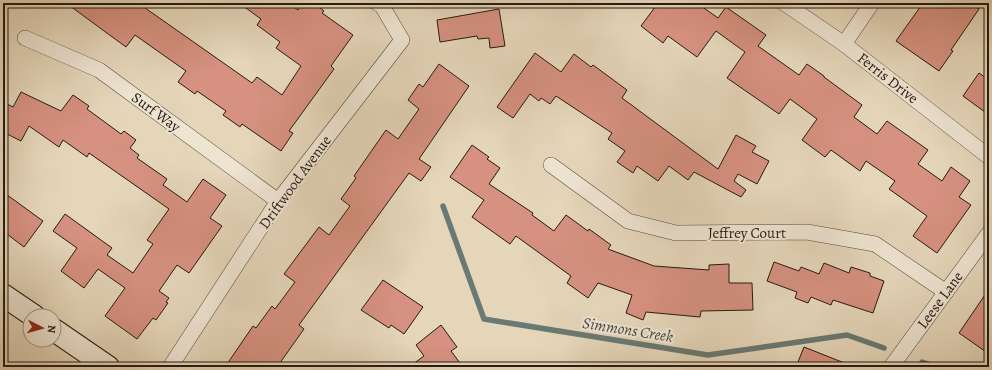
<svg xmlns="http://www.w3.org/2000/svg" width="992" height="370" font-family="Alegreya,serif">
<rect width="100%" height="100%" fill="#e5d6ba"/>
<filter id="stains"><feTurbulence type="fractalNoise" baseFrequency=".005" numOctaves="4"/><feColorMatrix values="0 0 0 0 .2 0 0 0 0 .09 0 0 0 0 .02 0 0 0 .5 -.17"/></filter>
<radialGradient id="worn" r=".72"><stop offset=".6" stop-color="#630" stop-opacity="0"/><stop offset="1" stop-color="#630" stop-opacity=".3"/></radialGradient>
<g fill="none" stroke-linecap="round" stroke-linejoin="round">
<!-- stream -->
<g stroke="#697973" stroke-width="5.5">
<polyline points="443,206 484,319 708,355 847,335 884,348"/>
<polyline points="922,362 937,367"/>
</g>
</g>
<!-- building -->
<g fill="#d69180" stroke="#251a11">
<polygon points="66,3 138,3 252,83 257,77 282,95 301,66 276,48 280,42 257,25 261,19 239,3 288,3 298,10 303,3 314,3 324,11 322,13 353,35 331,66 334,69 289,131 293,133 281,151 242,124 240,127 223,115 226,111 197,91 195,94 178,82 186,71 135,35 126,47"/>
<polygon points="658,3 697,3 718,18 726,7 766,35 758,46 799,75 807,64 824,76 824,77 862,105 854,117 877,134 887,121 928,150 918,164 942,181 951,167 970,181 959,197 971,205 937,253 913,236 927,216 889,189 895,181 866,161 860,171 831,150 825,157 802,140 817,119 790,99 779,114 727,78 745,52 716,31 697,57 668,36 663,43 641,26"/>
<polygon points="923,3 970,3 979,9 951,50 953,51 939,71 896,41"/>
<polygon points="499,9 505,46 490,48 489,38 478,39 477,36 440,42 437,20"/>
<polygon points="535,53 561,72 574,54 591,67 593,65 627,90 622,98 718,169 736,135 756,146 752,152 769,161 757,184 738,174 734,181 746,190 741,197 694,172 688,180 669,166 658,181 637,166 633,173 617,162 625,151 608,139 612,133 556,96 550,104 541,98 539,101 530,94 513,118 497,107"/>
<polygon points="439,64 469,86 419,159 431,167 421,181 409,173 299,325 304,329 277,367 225,367 253,326 256,328 272,306 275,309 295,282 284,274 319,227 329,235 350,206 341,199 356,178 354,176 386,130 398,139 419,109 408,100 419,84 423,87"/>
<polygon points="979,73 989,80 989,115 963,96"/>
<polygon points="21,92 61,111 73,95 89,106 87,109 121,134 124,131 136,140 130,148 139,155 137,158 167,179 163,185 187,202 203,179 226,195 210,218 222,226 189,273 177,265 159,291 169,298 166,302 168,303 156,320 153,318 137,339 105,316 125,288 98,269 84,288 61,271 77,248 53,231 65,214 112,248 107,255 133,273 153,244 147,240 169,209 89,153 87,157 63,140 59,147 29,126 21,141 3,132 3,102 13,107"/>
<polygon points="472,145 489,157 487,159 500,168 489,184 533,213 532,215 554,231 566,215 588,231 589,229 611,245 608,249 654,266 709,270 709,265 729,264 729,283 752,283 753,310 701,311 700,317 646,312 643,320 626,313 632,295 598,283 588,298 567,283 571,276 516,236 510,244 472,217 484,200 450,177"/>
<polygon points="3,192 43,221 24,247 3,231"/>
<polygon points="774,262 799,271 801,267 819,274 824,263 849,273 851,267 870,273 870,276 884,281 873,313 833,300 831,305 811,297 808,303 795,298 797,292 767,281"/>
<polygon points="383,280 423,307 404,334 391,325 389,328 361,310"/>
<polygon points="989,289 989,354 959,333"/>
<polygon points="441,325 457,347 451,351 463,367 409,367 424,356 416,345"/>
<polygon points="804,347 852,366 852,367 796,367"/>
</g>
<g fill="none" stroke-linecap="round" stroke-linejoin="round">
<defs>
<g id="street">
<polyline points="784,3 844,44 989,157"/>
<polyline points="25,38 99,70 278,201"/>
<polyline points="844,44 872,3"/>
<polyline points="551,165 628,221 676,233 807,232 875,244 946,292"/>
<polyline points="170,367 278,201 402,40 382,6 377,3"/>
<polyline points="891,367 989,233"/>
</g>
<g id="secondary">
<polyline points="3,295 34,316"/>
<polyline points="54,330 108,367"/>
</g>
</defs>
<!-- street casing -->
<use href="#street" stroke="#55493b" stroke-width="16"/>
<!-- secondary casing -->
<use href="#secondary" stroke="#251a11" stroke-width="24"/>
<!-- street -->
<use href="#street" stroke="#eee4d2" stroke-width="15"/>
<!-- secondary -->
<use href="#secondary" stroke="#eee4d2" stroke-width="22"/>
</g>
<g text-anchor="middle" stroke-width="4" stroke-linejoin="round" paint-order="stroke">
<!-- street labels -->
<g font-size="15" fill="#251a11" stroke="#eee4d2">
<text transform="translate(888 78) rotate(38)" y="5">Ferris Drive</text>
<text transform="translate(156 112) rotate(36)" y="5">Surf Way</text>
<text transform="translate(295 182) rotate(-54)" y="5">Driftwood Avenue</text>
<text x="747" y="238">Jeffrey Court</text>
<text transform="translate(940 300) rotate(-54)" y="5">Leese Lane</text>
</g>
<!-- water labels -->
<g font-size="16" font-style="italic" fill="#474a42" stroke="#eee4d2">
<text transform="translate(628 329) rotate(9)" y="6">Simmons Creek</text>
</g>
</g>
<!-- margin -->
<rect width="992" height="370" fill="none" stroke="#e5d6ba" stroke-width="16"/>
<rect x="4" y="4" width="984" height="362" fill="none" stroke="#251a11" stroke-width="2"/>
<rect x="8" y="8" width="976" height="354" fill="none" stroke="#251a11"/>
<!-- north arrow -->
<g transform="translate(42 328) rotate(96)"><circle r="19" fill="#eee4d2" stroke="#9e9385"/>
<path d="M0-3L7 15L0 10L-7 15Z" fill="#8f2418"/>
<text y="-6" font-size="11" font-weight="bold" text-anchor="middle" fill="#251a11">N</text>
</g>
<rect width="100%" height="100%" filter="url(#stains)"/>
<rect width="100%" height="100%" fill="url(#worn)"/>
</svg>
